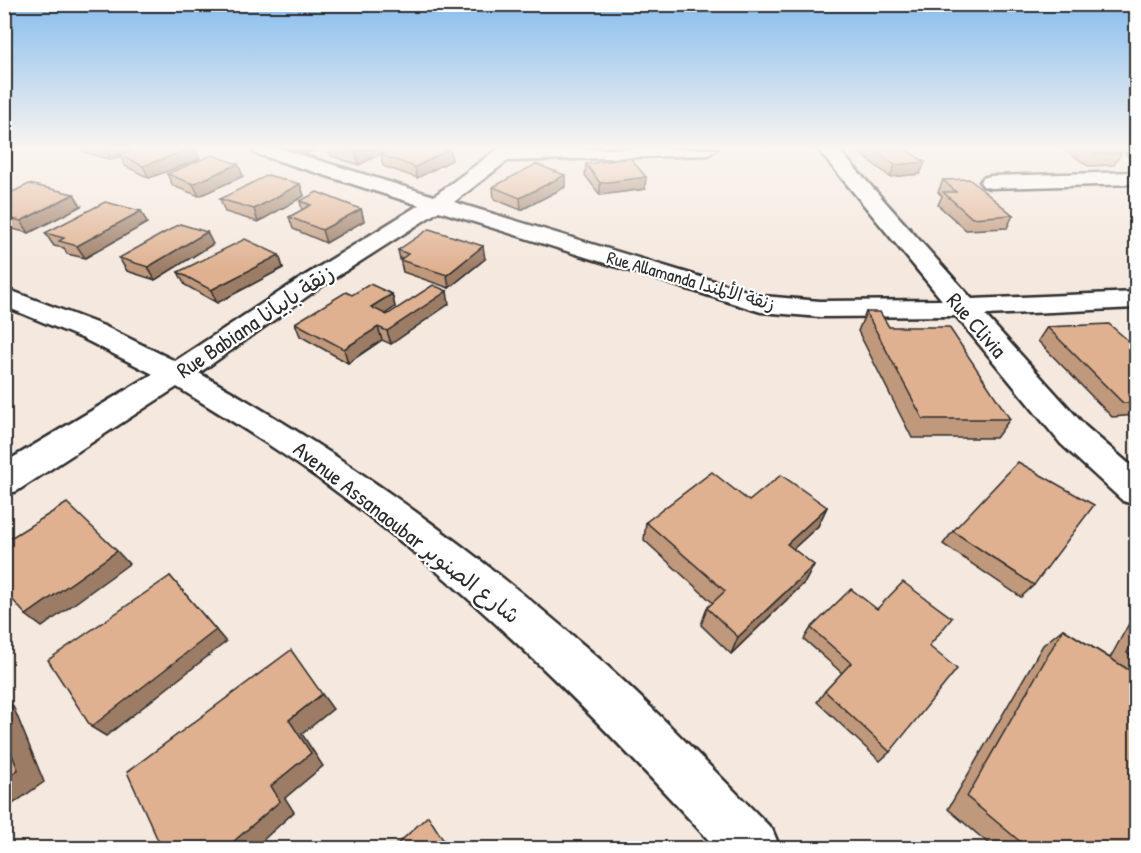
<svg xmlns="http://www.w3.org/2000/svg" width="1141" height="853" font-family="'Patrick Hand','Playpen Sans Arabic',sans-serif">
<rect width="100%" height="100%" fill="#f5e8de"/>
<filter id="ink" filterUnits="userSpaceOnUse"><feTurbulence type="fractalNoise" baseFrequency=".0167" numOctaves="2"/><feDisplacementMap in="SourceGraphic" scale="12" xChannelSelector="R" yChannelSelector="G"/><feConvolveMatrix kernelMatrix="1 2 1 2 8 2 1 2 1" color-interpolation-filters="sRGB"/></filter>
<g filter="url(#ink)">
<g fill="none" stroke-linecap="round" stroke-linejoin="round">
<defs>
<g id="minor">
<path d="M252,149h30l152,47 61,-45 7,-2h215l-9,6 -201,6 -53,41 309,94 57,5 122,-1 -124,-151h20l134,150 164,-7v16l-151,7 100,111 51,44v35l-13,-4 -62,-57 -105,-128 -136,1 -59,-5 -322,-101 -120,77 -120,85c139,78 267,170 388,275 65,57 124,120 185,181l8,19h-64c-118,-129 -241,-255 -383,-359 -50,-37 -103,-69 -156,-102l-160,104 -13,4v-32l149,-89 -69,-35 -80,-33v-18l100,38 71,35 126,-83 118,-73 -165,-52z"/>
<polygon points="1124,149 1136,149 1136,157 1129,155"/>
<polygon points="1136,172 1136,184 990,188 983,186 980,182 983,178 990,176"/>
</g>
</defs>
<!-- minor casing -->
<use href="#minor" stroke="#2b2b2b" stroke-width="5"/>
<!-- minor -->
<use href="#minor" fill="#fff" fill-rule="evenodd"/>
</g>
<!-- wall -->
<g fill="#c0987c" stroke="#2b2b2b" stroke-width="1.5">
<polygon points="82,149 195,149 200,159 149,178 125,166 120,156 111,160 84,152"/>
<polygon points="294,149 316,149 307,153"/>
<polygon points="329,149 383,149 384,152 359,165 331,156"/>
<polygon points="450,149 452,160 417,178 383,166 381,155"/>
<polygon points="855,149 905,149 925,162 920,174 890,177"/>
<polygon points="1064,149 1115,149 1121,153 1114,165 1088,166"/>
<polygon points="238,164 243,176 199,196 173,186 167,174"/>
<polygon points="586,164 645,189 600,195 585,175"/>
<polygon points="943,180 1013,215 1007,228 966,230 938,205 942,196 938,192"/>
<polygon points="300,184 304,196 258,222 225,212 220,199"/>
<polygon points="493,187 565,187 521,210 494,199"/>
<polygon points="4,196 81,206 29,233 4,227"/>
<polygon points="300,201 361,209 364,221 326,243 293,229 289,217 302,210"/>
<polygon points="141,211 147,223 85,258 67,254 64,248 54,246 45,233"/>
<polygon points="213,244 155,280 127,271 119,258"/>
<polygon points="398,250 485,259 449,288 403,272"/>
<polygon points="279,255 283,268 217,303 185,285 178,272"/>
<polygon points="392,294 395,307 385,314 387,315 449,304 391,344 382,340 348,363 300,336 295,323 352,295"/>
<polygon points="866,312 1010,419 996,438 912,438 858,331"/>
<polygon points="1047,327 1137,348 1137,415 1112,417 1038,341"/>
<polygon points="749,501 827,507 818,526 793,549 814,565 805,582 731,654 701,625 707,608 713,603 644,540 646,522"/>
<polygon points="953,531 1034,585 1021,597 943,544"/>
<polygon points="877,609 890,752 880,761 817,702 825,691 842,673 804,639 811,628"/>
<polygon points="1137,609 1137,849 995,849 948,809 1043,645 1063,629 1110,658"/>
</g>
<!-- shaded-wall -->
<g fill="#9c7c65" stroke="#2b2b2b" stroke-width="1.5">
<polygon points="106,149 136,149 119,155 120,156 111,160"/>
<polygon points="191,149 195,149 200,159 149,178 143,166"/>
<polygon points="305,149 316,149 307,153"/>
<polygon points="364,149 383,149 384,152 359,165 356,153"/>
<polygon points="450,149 452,160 417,178 415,167"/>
<polygon points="925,162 920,174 890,177 895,165"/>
<polygon points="238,164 243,176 199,196 193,184"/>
<polygon points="565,175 565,187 521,210 520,198"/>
<polygon points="646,177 645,189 600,195 600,183"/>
<polygon points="300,184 304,196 258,222 254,209"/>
<polygon points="74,194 81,206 29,233 21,221"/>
<polygon points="361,209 364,221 326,243 322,230"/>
<polygon points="141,211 147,223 85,258 77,246"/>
<polygon points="207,232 213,244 155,280 148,267"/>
<polygon points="483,246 485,259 449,288 447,275"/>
<polygon points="279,255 283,268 217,303 211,290"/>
<polygon points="447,291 449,304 391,344 387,331"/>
<polygon points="392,294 395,307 375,321 371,307"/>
<polygon points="378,327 382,340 348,363 344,349"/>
<polygon points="827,507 818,526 779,562 787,544"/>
<polygon points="117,551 129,564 42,627 26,615"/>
<polygon points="814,565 805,582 731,654 738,637"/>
<polygon points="170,576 226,642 106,736 91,727"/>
<polygon points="322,694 333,709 302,734 323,766 285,798 294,812 253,849 225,849 271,786 289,720"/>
<polygon points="4,701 13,706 44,782 4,810"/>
</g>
<!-- building -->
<g fill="#dfb190" stroke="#2b2b2b" stroke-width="1.5">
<polygon points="134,149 191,149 143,166 119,155"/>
<polygon points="342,149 364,149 356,153"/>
<polygon points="393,149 450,149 415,167 381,155"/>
<polygon points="873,149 905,149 925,162 895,165"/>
<polygon points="1088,149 1115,149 1121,153 1095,154"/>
<polygon points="212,155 238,164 193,184 167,174"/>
<polygon points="630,158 646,177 600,183 586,164"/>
<polygon points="536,164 565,175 520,198 493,187"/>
<polygon points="268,175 300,184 254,209 220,199"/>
<polygon points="969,179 1013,215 972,218 943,192 956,192 943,180"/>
<polygon points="29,184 74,194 21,221 4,217 4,196"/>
<polygon points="317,192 361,209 322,230 289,217 311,205 300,201"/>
<polygon points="105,202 141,211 77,246 59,241 64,238 45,233"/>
<polygon points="180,224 207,232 148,267 119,258"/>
<polygon points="429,229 483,246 447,275 400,260 408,254 398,250"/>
<polygon points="245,239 279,255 211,290 178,272"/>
<polygon points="370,284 392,294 371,307 387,315 433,285 447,291 387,331 378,327 344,349 295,323 346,292 352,295"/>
<polygon points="866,312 880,312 889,327 949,327 1010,419 923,419"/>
<polygon points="1109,324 1137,348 1137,403 1123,403 1047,327"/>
<polygon points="1018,462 1094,505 1034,585 953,531"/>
<polygon points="712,472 749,501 781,475 827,507 787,544 814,565 738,637 707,608 725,591 646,522"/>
<polygon points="67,503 117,551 26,615 4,590 4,542"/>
<polygon points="170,576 216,630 91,727 48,660"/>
<polygon points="903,582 952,618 929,646 957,669 890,752 825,691 851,663 811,628 851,589 877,609"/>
<polygon points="1063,629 1137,675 1137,849 1029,849 967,797"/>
<polygon points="1137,635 1137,659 1127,653"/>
<polygon points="291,650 322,694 289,720 311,753 271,786 280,801 225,849 162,849 127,772"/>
<polygon points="4,734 18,770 4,779"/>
<polygon points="428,816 449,849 392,849"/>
</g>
</g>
<!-- sky -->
<linearGradient id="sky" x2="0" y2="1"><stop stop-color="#89bdee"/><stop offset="0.55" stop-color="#faf5f0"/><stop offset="1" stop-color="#faf5f0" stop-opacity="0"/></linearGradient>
<rect width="1141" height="269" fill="url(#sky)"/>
<g text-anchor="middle" stroke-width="4.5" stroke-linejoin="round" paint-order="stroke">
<!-- far-street labels -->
<g font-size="18" fill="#2b2b2b" stroke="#fff">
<text transform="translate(691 281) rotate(16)" y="6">Rue Allamanda زنقة الألمندا</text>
</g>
<!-- street labels -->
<g font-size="22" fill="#2b2b2b" stroke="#fff">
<text transform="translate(255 321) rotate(-34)" y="8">Rue Babiana زنقة بابيانا</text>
<text transform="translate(977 325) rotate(49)" y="8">Rue Clivia</text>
<text transform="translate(407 532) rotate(38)" y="8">Avenue Assanaoubar شارع الصنوبر</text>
</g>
</g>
<!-- margin -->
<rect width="1141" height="853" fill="none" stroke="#fff" stroke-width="24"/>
<rect x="12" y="12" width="1117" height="829" fill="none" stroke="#2b2b2b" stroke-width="2" filter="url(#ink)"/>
</svg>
